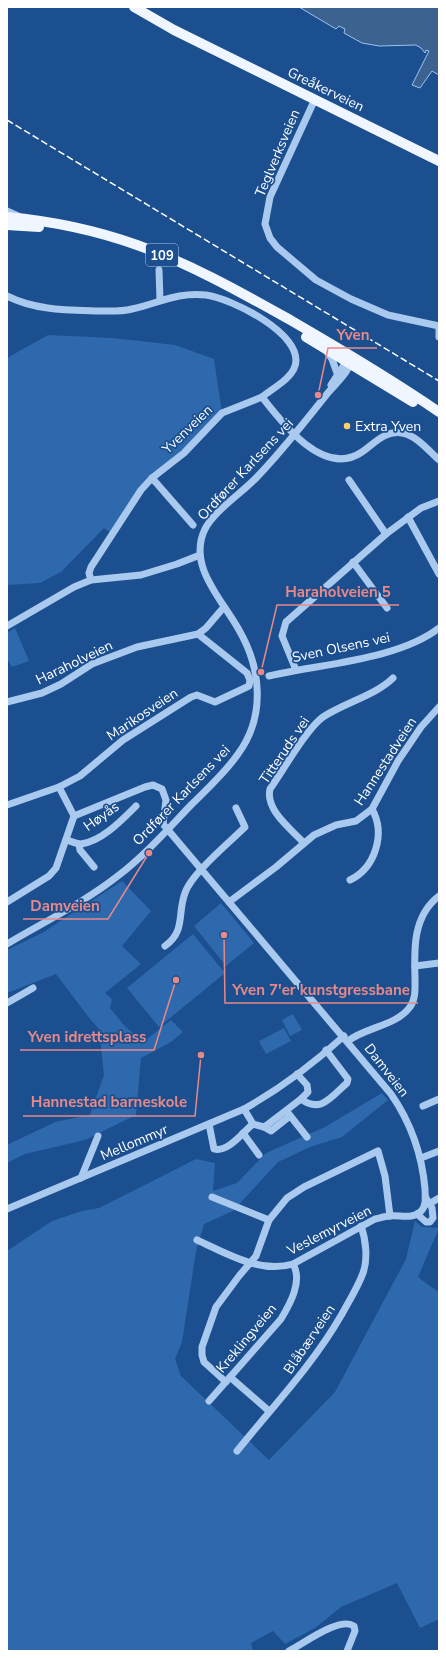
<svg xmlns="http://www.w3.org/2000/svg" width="446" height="1658" font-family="'Nunito Sans',sans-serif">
<rect width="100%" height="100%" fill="#1b4f8f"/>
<!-- green -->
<g fill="#2e69ad">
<polygon points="48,335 113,338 175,345 214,359 222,413 152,478 114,535 104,528 61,572 40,583 7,585 7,358"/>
<polygon points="15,628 29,661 12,667 7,659 7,633"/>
<path d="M122,881l29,30 -29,35 19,18 -36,29 7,6 -2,9c10,12 21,29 37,31l24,-19 12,12 -12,10 -30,16 -5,57 -51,25 -60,14 -18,9v-18l48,-23 35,-7 14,-40 -5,-46 -9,-10 -34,-45 -49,19v-43l35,-17z"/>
<polygon points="221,903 254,943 226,966 194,926"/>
<polygon points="193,934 225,973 159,1027 127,988"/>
<polygon points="293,1014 302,1030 290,1036 282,1020"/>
<polygon points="284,1028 291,1041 266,1054 259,1041"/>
<polygon points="382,1093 388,1100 342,1137 310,1147 278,1162 233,1211 204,1224 196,1251 182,1342 175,1359 181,1376 269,1460 335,1392 406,1259 415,1221 422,1227 439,1228 418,1277 437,1291 439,1289 439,1619 420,1628 397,1583 341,1607 315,1628 285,1644 273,1631 251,1643 253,1651 7,1651 7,1251 52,1221 82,1211 99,1208 196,1159 215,1163 213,1191 237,1183 266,1153 325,1127"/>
</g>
<!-- water -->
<polygon fill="#3c6290" stroke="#9cc4f0" points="299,7 439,7 439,75 432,71 420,88 412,85 429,51 426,50 425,53 421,48 416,45 379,46 362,43 344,33 345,29 339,26 336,29"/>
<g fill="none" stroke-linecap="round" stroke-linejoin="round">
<!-- minor -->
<g stroke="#a9c9ee" stroke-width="7">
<polyline points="315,99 270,197 265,224 270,238 277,247 316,280 351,299 388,315 439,326"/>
<polyline points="7,211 18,216"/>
<polyline points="159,270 160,300"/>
<path d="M7,296c28,14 58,14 89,15 12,0 24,1 36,-2 28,-6 44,-17 74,-14 24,3 99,39 89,71 -4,13 -22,22 -33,31"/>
<polyline points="439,327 439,337"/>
<polyline points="327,352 332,359 337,373"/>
<polyline points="331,385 348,359"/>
<polyline points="152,478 193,525"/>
<polyline points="349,480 386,534"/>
<polyline points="408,517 439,574"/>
<polyline points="353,562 387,608"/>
<path d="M91,580l-2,-7 2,-6 50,-77 11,-12 32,-25 38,-40 40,-16c20,26 62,81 100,55 12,-8 23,-22 40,-19 14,2 27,18 37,27"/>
<polyline points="7,626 74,587 91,580 141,575 177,564 200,555"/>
<polyline points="296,670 282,636 286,622 386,534 421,508 439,501"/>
<path d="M269,676c50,-12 129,-16 170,-48"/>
<polyline points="7,702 42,693 61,684 92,664 137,647 198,634 206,628 224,607"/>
<path d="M59,787l15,29 71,-29 8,-2 9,4 4,11 -3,24 228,270c20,29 31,60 34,95 0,7 2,18 -5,23 -7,7 -20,3 -30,4 -5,0 -10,2 -15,3l-82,45c-33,10 -67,-11 -96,-24"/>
<polyline points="7,805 59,787 80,776 123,740 191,697 197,695 215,702 249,686 250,680 247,673 198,634"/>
<path d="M66,840c5,1 10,4 15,4 21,-3 41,-24 55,-38"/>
<path d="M304,843c-13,-14 -39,-33 -34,-54 12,-17 38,-62 53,-72 21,-14 53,-22 70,-39"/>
<polyline points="79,844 80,850 94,867"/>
<path d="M350,880c25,-12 36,-46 22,-71"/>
<polyline points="7,902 49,876 56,868 74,816"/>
<polyline points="229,902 276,867 314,835 336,825 356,821 372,809 398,761 421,727 439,707"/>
<path d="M7,944c37,-22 78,-42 112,-69 26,-20 49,-46 72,-70 16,-16 34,-32 47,-51 28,-38 23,-86 1,-124 -17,-31 -52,-64 -34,-101 10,-19 37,-36 52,-52 25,-26 47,-54 70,-83 8,-10 22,-21 24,-34"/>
<path d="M165,946c21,-15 12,-32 20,-53 6,-19 45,-51 60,-66l-9,-19"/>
<polyline points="415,966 439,963"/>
<polyline points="7,1003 33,988"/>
<path d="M348,1041c18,-14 48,-15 62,-34 6,-8 5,-19 5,-29 -1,-30 -2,-62 24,-82"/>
<path d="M301,1099c20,15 31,-3 46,-16l1,-4 -22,-29"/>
<polyline points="423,1106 439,1099"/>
<polyline points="244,1109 253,1124"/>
<polyline points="288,1113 307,1137"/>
<path d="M209,1124l5,25c14,4 29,-17 39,-25l11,3 3,-2 34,-26 7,-7 -1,-7 -10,-11"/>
<polyline points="264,1127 271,1131 290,1116"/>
<polyline points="243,1133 259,1155"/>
<polyline points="421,1158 439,1151"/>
<polyline points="81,1178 98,1136"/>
<polyline points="212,1197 269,1220"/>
<polyline points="429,1204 439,1198"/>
<path d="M7,1209l237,-100c36,-20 69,-45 100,-73"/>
<polyline points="417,1214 426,1222 430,1222 433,1218 432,1208 426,1198"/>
<polyline points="230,1377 269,1411"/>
<polyline points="226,1382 204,1362 202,1355 202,1347 216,1307 239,1276 256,1256 269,1220 287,1198 304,1187 378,1151 385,1176 390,1216"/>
<path d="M209,1401l72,-82c9,-15 22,-38 12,-55"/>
<path d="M237,1451c37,-46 75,-85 105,-137 7,-13 16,-27 21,-41 5,-14 3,-33 -2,-47"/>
<path d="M289,1651c14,-7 51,-35 65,-25l1,5 -8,20"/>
</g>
<!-- major -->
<g stroke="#f0f6ff" stroke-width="10">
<polyline points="134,7 174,30 439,161"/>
<path d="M7,217c44,4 88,13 130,28 54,19 105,48 155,76 50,29 99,58 147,91"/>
<polyline points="7,225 39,227"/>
<polyline points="306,337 413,402"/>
</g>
<!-- rail -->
<polyline stroke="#fff" stroke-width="1.5" stroke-dasharray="7 3" stroke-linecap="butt" points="7,120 439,381"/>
</g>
<!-- markers -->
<circle fill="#ffd166" stroke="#1b4f8f" stroke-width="1.5" cx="347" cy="426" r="4"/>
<g text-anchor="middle" stroke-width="3.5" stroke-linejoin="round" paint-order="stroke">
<!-- shield labels -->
<rect fill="#1b4f8f" stroke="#bbcadd" stroke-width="1" x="146" y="244" width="32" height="22" rx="3"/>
<g font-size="13" font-weight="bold" fill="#fff">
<text x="162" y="260">109</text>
</g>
<!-- street labels -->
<g font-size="14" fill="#fff" stroke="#1b4f8f">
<text transform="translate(326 89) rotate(26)" y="5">Greåkerveien</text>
<text transform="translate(277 153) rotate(-67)" y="5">Teglverksveien</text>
<text transform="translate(187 429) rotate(-44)" y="5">Yvenveien</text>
<text transform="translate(245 469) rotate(-47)" y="5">Ordfører Karlsens vei</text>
<text transform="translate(341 647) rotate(-12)" y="5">Sven Olsens vei</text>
<text transform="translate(74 662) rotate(-26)" y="5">Haraholveien</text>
<text transform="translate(142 714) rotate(-34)" y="5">Marikosveien</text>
<text transform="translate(284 750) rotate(-56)" y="5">Titteruds vei</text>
<text transform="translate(385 761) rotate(-57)" y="5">Hannestadveien</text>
<text transform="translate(181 795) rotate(-46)" y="5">Ordfører Karlsens vei</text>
<text transform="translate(101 816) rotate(-35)" y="5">Høyås</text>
<text transform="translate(387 1070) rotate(52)" y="5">Damveien</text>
<text transform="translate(134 1142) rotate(-23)" y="5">Mellommyr</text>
<text transform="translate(329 1230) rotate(-27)" y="5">Veslemyrveien</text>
<text transform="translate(246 1338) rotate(-50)" y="5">Kreklingveien</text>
<text transform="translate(309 1339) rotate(-56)" y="5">Blåbærveien</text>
</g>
<!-- poi labels -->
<g font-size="14" fill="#fff" stroke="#1b4f8f" text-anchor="start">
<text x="355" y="431">Extra Yven</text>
</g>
</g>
<!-- callouts -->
<path fill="none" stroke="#e88989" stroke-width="1.5" d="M318 395L328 348H377M261 672L277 605H399M149 853L108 919H23M224 935L225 1003H418M176 980L154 1050H20M201 1055L195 1116H23"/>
<g fill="#e88989" stroke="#1b4f8f" stroke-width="1.5">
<circle cx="318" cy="395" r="4"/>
<circle cx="261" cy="672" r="4"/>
<circle cx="149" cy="853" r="4"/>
<circle cx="224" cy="935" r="4"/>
<circle cx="176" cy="980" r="4"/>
<circle cx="201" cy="1055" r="4"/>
</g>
<g font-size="15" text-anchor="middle" font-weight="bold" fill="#e88989" stroke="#1b4f8f" stroke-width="3.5" stroke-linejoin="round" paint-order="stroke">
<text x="353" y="340">Yven</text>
<text x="338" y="597">Haraholveien 5</text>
<text x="65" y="911">Damveien</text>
<text x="321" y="995">Yven 7'er kunstgressbane</text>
<text x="87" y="1042">Yven idrettsplass</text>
<text x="109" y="1107">Hannestad barneskole</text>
</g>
<!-- border -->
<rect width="446" height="1658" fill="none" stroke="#ffffff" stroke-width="16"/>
</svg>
